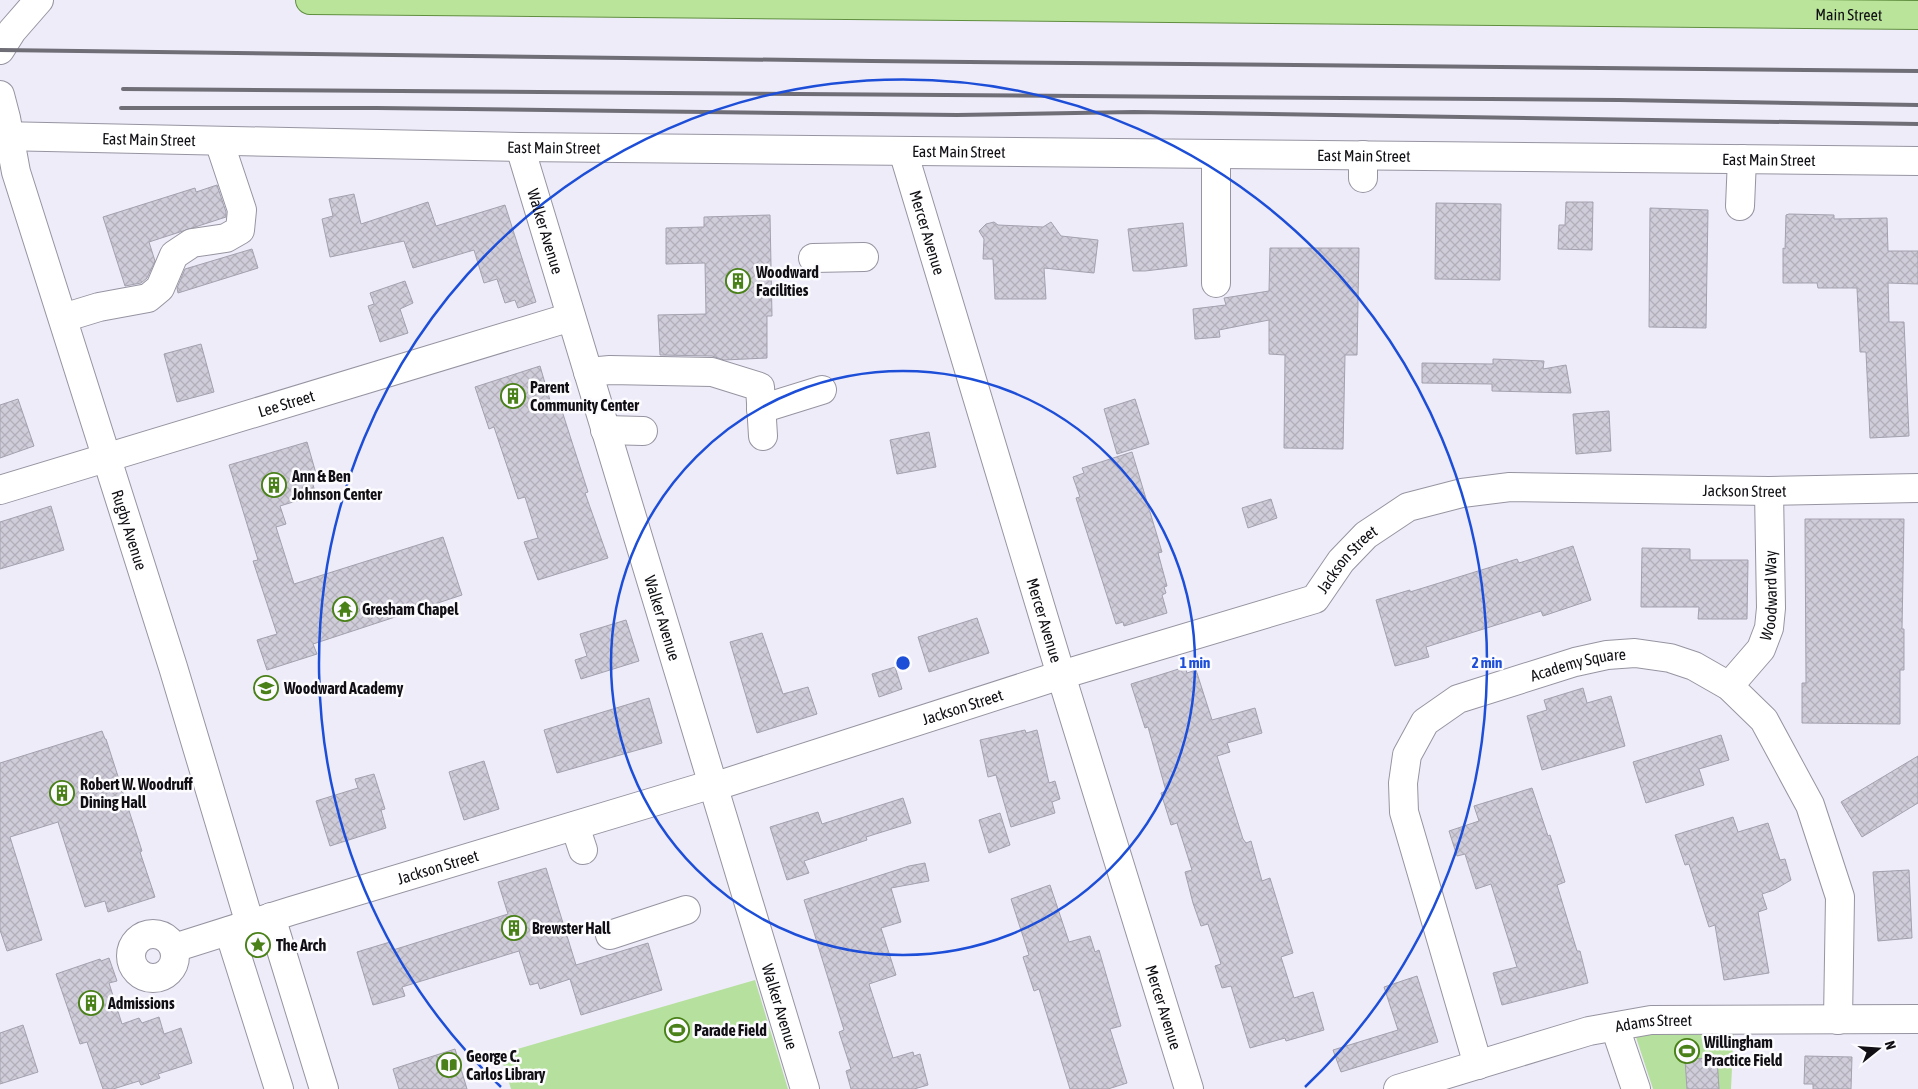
<svg xmlns="http://www.w3.org/2000/svg" width="1918" height="1089" font-family="'Asap Condensed',sans-serif">
<defs>
<pattern id="building-cross-hatch" width="8" height="8" patternUnits="userSpaceOnUse" patternTransform="scale(1.25)"><rect width="8" height="8" fill="#d0cdda"/><path d="M0 0l8 8M0 8l8-8" fill="none" stroke="#b2afba"/></pattern>
</defs>
<rect width="100%" height="100%" fill="#efecfa"/>
<!-- garden -->
<g fill="#b6e09d">
<polygon points="755,980 788,1089 511,1089 500,1054"/>
<polygon points="1734,1024 1731,1089 1653,1089 1632,1025"/>
</g>
<!-- building -->
<g fill="url(#building-cross-hatch)" stroke="#a4a1ae">
<polygon points="217,185 226,212 226,217 149,242 155,261 147,278 141,283 125,286 103,217 195,188 196,192"/>
<polygon points="354,194 361,224 428,202 436,226 505,205 536,302 518,308 515,300 505,303 497,279 484,283 474,250 413,268 404,241 330,257 322,219 333,216 329,199"/>
<polygon points="1566,202 1593,202 1592,250 1558,249 1559,225 1565,225"/>
<polygon points="1436,203 1501,204 1500,280 1435,279"/>
<polygon points="1650,208 1708,210 1706,328 1649,327"/>
<polygon points="1789,214 1834,215 1834,219 1887,218 1888,251 1918,251 1918,284 1888,283 1889,322 1904,322 1909,436 1870,438 1866,352 1860,352 1857,288 1818,288 1817,283 1783,283 1783,248 1785,249 1786,215"/>
<polygon points="770,215 772,316 767,316 767,358 724,360 712,356 660,355 658,315 706,314 705,263 666,264 666,228 704,227 704,217"/>
<polygon points="994,222 998,225 1043,227 1051,222 1061,236 1098,240 1094,273 1044,268 1046,299 995,299 993,259 983,259 984,239 979,231 986,224"/>
<polygon points="1183,223 1187,266 1145,271 1133,271 1128,229"/>
<polygon points="1270,248 1359,248 1357,355 1345,355 1343,449 1284,448 1285,355 1269,354 1269,320 1219,330 1220,337 1195,339 1193,309 1226,305 1224,298 1269,291"/>
<polygon points="252,249 258,268 178,293 177,288 185,269"/>
<polygon points="405,281 413,303 400,309 408,333 380,342 368,306 374,304 370,293"/>
<polygon points="201,344 214,392 177,402 164,354"/>
<polygon points="1493,359 1544,361 1543,369 1566,365 1571,393 1492,391 1492,384 1422,383 1422,363 1493,364"/>
<polygon points="540,366 554,414 562,411 588,492 585,493 608,558 538,580 524,542 538,538 525,497 518,499 494,427 489,429 475,387"/>
<polygon points="18,399 34,446 0,458 0,405"/>
<polygon points="1135,399 1149,444 1117,454 1104,409"/>
<polygon points="1609,411 1611,451 1576,454 1573,414"/>
<polygon points="929,432 936,467 897,474 890,440"/>
<polygon points="307,442 317,477 311,478 316,495 280,506 286,524 276,527 294,584 443,537 462,595 313,644 317,654 267,670 257,640 277,634 253,561 258,560 229,465"/>
<polygon points="1132,452 1162,552 1158,553 1167,586 1164,587 1166,593 1162,595 1167,613 1124,626 1123,622 1116,624 1076,498 1080,497 1073,477 1084,473 1082,468"/>
<polygon points="1271,499 1277,518 1248,528 1242,508"/>
<polygon points="51,506 64,550 0,569 0,522"/>
<polygon points="1805,519 1904,519 1902,629 1904,629 1904,670 1900,670 1900,724 1802,723 1802,683 1806,683"/>
<polygon points="1573,546 1591,600 1543,616 1541,611 1426,647 1429,657 1395,666 1376,600 1410,590 1410,592 1517,559 1519,563"/>
<polygon points="1642,548 1690,549 1690,560 1748,560 1747,619 1698,619 1699,607 1641,607"/>
<polygon points="977,618 989,653 929,672 918,637"/>
<polygon points="626,620 639,661 581,679 575,660 587,656 580,634"/>
<polygon points="762,633 783,694 808,687 817,714 757,733 730,642"/>
<polygon points="895,667 902,689 879,697 872,674"/>
<polygon points="1185,667 1187,673 1196,670 1212,720 1255,708 1262,733 1227,743 1230,752 1217,756 1243,839 1246,843 1251,841 1262,881 1270,878 1293,953 1281,957 1294,998 1313,992 1324,1030 1286,1041 1285,1038 1250,1048 1231,986 1222,988 1215,966 1221,964 1208,924 1201,926 1193,903 1185,872 1192,870 1177,823 1171,825 1161,793 1166,791 1148,727 1145,728 1131,684"/>
<polygon points="1583,688 1587,703 1611,696 1625,746 1542,770 1527,716 1547,710 1544,700"/>
<polygon points="649,698 662,743 557,773 544,730"/>
<polygon points="1025,730 1026,733 1037,730 1049,783 1055,781 1060,799 1052,802 1055,813 1011,827 996,775 988,777 980,740"/>
<polygon points="102,731 105,739 106,739 142,851 140,852 155,897 108,912 105,901 85,907 58,822 10,837 42,940 7,951 0,930 0,763"/>
<polygon points="1721,735 1729,760 1699,769 1704,785 1646,803 1633,762"/>
<polygon points="1918,756 1918,803 1862,837 1841,802"/>
<polygon points="484,761 499,809 464,820 449,772"/>
<polygon points="374,774 385,809 381,810 386,828 330,846 316,801 358,788 355,779"/>
<polygon points="1532,788 1548,836 1550,835 1565,882 1557,885 1577,951 1580,951 1588,983 1502,1005 1493,973 1517,967 1491,884 1476,889 1465,854 1457,856 1449,831 1479,821 1474,806"/>
<polygon points="903,798 911,823 866,837 867,840 804,861 809,873 787,880 770,827 818,812 822,824"/>
<polygon points="1000,813 1010,845 989,853 979,820"/>
<polygon points="1733,817 1738,832 1768,823 1780,860 1785,859 1791,880 1774,890 1762,894 1767,909 1758,912 1769,973 1724,980 1715,925 1709,927 1689,864 1685,865 1675,835"/>
<polygon points="925,863 929,881 891,888 901,922 881,928 896,975 869,984 893,1058 913,1052 914,1056 920,1054 928,1085 914,1089 851,1089 846,1071 851,1069 839,1032 844,1030 804,900 909,866"/>
<polygon points="546,868 576,965 648,943 662,990 581,1015 570,979 540,989 538,983 530,985 519,951 402,987 405,996 373,1005 357,952 390,942 393,950 508,914 498,882"/>
<polygon points="1909,870 1912,938 1878,941 1873,872"/>
<polygon points="1050,885 1069,942 1090,936 1095,952 1099,950 1121,1026 1110,1029 1127,1083 1108,1089 1070,1089 1039,989 1034,991 1023,957 1029,955 1011,899"/>
<polygon points="109,958 117,981 109,983 122,1024 139,1018 142,1023 159,1017 164,1034 181,1028 192,1063 158,1074 160,1078 141,1085 139,1081 113,1089 103,1089 87,1042 80,1044 56,974 100,959 101,961"/>
<polygon points="1417,976 1438,1042 1341,1072 1333,1050 1398,1030 1384,987"/>
<polygon points="23,1025 38,1072 0,1084 0,1033"/>
<polygon points="455,1049 467,1089 399,1089 393,1069"/>
<polygon points="1805,1056 1852,1057 1851,1089 1813,1089 1813,1084 1804,1084"/>
<polygon points="1717,1058 1719,1089 1687,1089 1685,1059"/>
</g>
<g fill="none" stroke-linecap="round" stroke-linejoin="round">
<defs>
<g id="minor">
<polyline points="0,50 12,31 39,0"/>
<path id="s1" d="M0,95l6,23 10,54 157,495 77,257"/>
<path id="s2" d="M0,136l520,11 1398,14"/>
<path id="s3" d="M520,147l285,942"/>
<path id="s4" d="M903,151l158,524 128,414"/>
<polyline points="1363,155 1363,178"/>
<polyline points="1740,206 1742,159"/>
<polyline points="813,258 864,257"/>
<polyline points="1216,283 1216,154"/>
<polyline points="63,318 99,307 148,298 160,288 174,255 192,243 226,238 240,230 242,210 219,141"/>
<polyline points="588,372 610,370 712,372 760,387 763,436"/>
<polyline points="761,409 822,390"/>
<polyline points="605,430 643,431"/>
<path id="s5" d="M0,490l571,-173"/>
<path id="s6" d="M1729,686l32,-37 8,-21 2,-20 -2,-117"/>
<path id="s7" d="M713,787l348,-112 254,-76 26,-38 25,-26 42,-28 54,-14 48,-6 259,4 149,-3"/>
<polyline points="575,826 583,850"/>
<polyline points="271,917 324,1089"/>
<polyline points="229,931 279,1089"/>
<circle cx="153" cy="956" r="22"/>
<polyline points="610,935 686,910"/>
<path id="s8" d="M174,948l117,-37 412,-124"/>
<polyline points="1615,1027 1636,1089"/>
<path id="s9" d="M1478,1065l-74,-253 -1,-29 4,-28 18,-33 33,-23 117,-37 32,-7 28,-2 35,5 24,8 35,20 35,34 46,85 30,92 -2,123"/>
<path id="s10" d="M1398,1089l191,-58 62,-11 267,-1"/>
</g>
<g id="major">
<path id="s11" d="M310,0l1608,15"/>
</g>
</defs>
<!-- minor casing -->
<use href="#minor" stroke="#9794a1" stroke-width="30"/>
<!-- major casing -->
<use href="#major" stroke="#608e3f" stroke-width="30"/>
<!-- minor -->
<use href="#minor" stroke="#fff" stroke-width="28"/>
<!-- major -->
<use href="#major" stroke="#b9e49a" stroke-width="28"/>
<!-- rail -->
<g stroke="#6f6d76" stroke-width="4">
<polyline points="0,50 872,61 1918,71"/>
<polyline points="123,89 1619,100 1918,105"/>
<polyline points="121,108 377,108 957,115 1134,112 1918,124"/>
</g>
</g>
<!-- distance rings -->
<g fill="none" stroke="#1d4ed8" stroke-width="2.5">
<circle cx="903" cy="663" r="292"/>
<path d="M501 1087A584 584 0 1 1 1305 1087"/>
</g>
<!-- icons -->
<defs>
<symbol id="building-ring" viewBox="-11 -11 22 22"><circle r="9.5" fill="#fcfbfe" stroke="#498018" stroke-width="1.5"/><path d="M-4-6H4V6H1V3H-1V6H-4ZM-2.5-4.3h1.7v1.8h-1.7ZM.8-4.3h1.7v1.8H.8ZM-2.5-1h1.7V.8h-1.7ZM.8-1h1.7V.8H.8Z" fill="#498018"/></symbol>
<symbol id="temple-ring" viewBox="-11 -11 22 22"><circle r="9.5" fill="#fcfbfe" stroke="#498018" stroke-width="1.5"/><path d="M0-6L5-2H3V0L6.5 2.5H4V6H1.5V3h-3V6H-4V2.5H-6.5L-3 0V-2H-5Z" fill="#498018"/></symbol>
<symbol id="school-ring" viewBox="-11 -11 22 22"><circle r="9.5" fill="#fcfbfe" stroke="#498018" stroke-width="1.5"/><path d="M0-5L7-2L0 1L-7-2ZM-4 1L0 2.5L4 1V4Q0 6-4 4Z" fill="#498018"/></symbol>
<symbol id="sight-ring" viewBox="-11 -11 22 22"><circle r="9.5" fill="#fcfbfe" stroke="#498018" stroke-width="1.5"/><path d="M0-6L1.8-2.2L6-1.7L2.9 1.2L3.7 5.4L0 3.3L-3.7 5.4L-2.9 1.2L-6-1.7L-1.8-2.2Z" fill="#498018"/></symbol>
<symbol id="stadium-ring" viewBox="-11 -11 22 22"><circle r="9.5" fill="#fcfbfe" stroke="#498018" stroke-width="1.5"/><path d="M0-5a6.5 5 0 1 0 0 10a6.5 5 0 1 0 0-10ZM-3.5-1.8h7v3.6h-7Z" fill="#498018"/></symbol>
<symbol id="library-ring" viewBox="-11 -11 22 22"><circle r="9.5" fill="#fcfbfe" stroke="#498018" stroke-width="1.5"/><path d="M-6-4Q-3-5.5-.7-3.5V5Q-3 3-6 4ZM6-4Q3-5.5 .7-3.5V5Q3 3 6 4Z" fill="#498018"/></symbol>
</defs>
<g fill-rule="evenodd">
<use href="#building-ring" x="724" y="267" width="28" height="28"/>
<use href="#building-ring" x="499" y="382" width="28" height="28"/>
<use href="#building-ring" x="260" y="471" width="28" height="28"/>
<use href="#temple-ring" x="331" y="595" width="28" height="28"/>
<use href="#school-ring" x="252" y="674" width="28" height="28"/>
<use href="#building-ring" x="48" y="779" width="28" height="28"/>
<use href="#building-ring" x="500" y="914" width="28" height="28"/>
<use href="#sight-ring" x="244" y="931" width="28" height="28"/>
<use href="#building-ring" x="77" y="989" width="28" height="28"/>
<use href="#stadium-ring" x="663" y="1016" width="28" height="28"/>
<use href="#stadium-ring" x="1673" y="1037" width="28" height="28"/>
<use href="#library-ring" x="435" y="1051" width="28" height="28"/>
</g>
<g text-anchor="middle" stroke-width="5" stroke-linejoin="round" paint-order="stroke">
<!-- street labels -->
<g font-size="16" fill="#110f14" stroke="#fcfbfe">
<text dy="6" stroke="none"><textPath href="#s11" startOffset="1539">Main Street</textPath></text>
<text dy="6" stroke="none"><textPath href="#s2" startOffset="149">East Main Street</textPath></text>
<text dy="6" stroke="none"><textPath href="#s2" startOffset="554">East Main Street</textPath></text>
<text dy="6" stroke="none"><textPath href="#s2" startOffset="959">East Main Street</textPath></text>
<text dy="6" stroke="none"><textPath href="#s2" startOffset="1364">East Main Street</textPath></text>
<text dy="6" stroke="none"><textPath href="#s2" startOffset="1769">East Main Street</textPath></text>
<text dy="6" stroke="none"><textPath href="#s3" startOffset="88">Walker Avenue</textPath></text>
<text dy="6" stroke="none"><textPath href="#s4" startOffset="85">Mercer Avenue</textPath></text>
<text dy="6" stroke="none"><textPath href="#s5" startOffset="299">Lee Street</textPath></text>
<text dy="6" stroke="none"><textPath href="#s7" startOffset="1102">Jackson Street</textPath></text>
<text dy="6" stroke="none"><textPath href="#s1" startOffset="454">Rugby Avenue</textPath></text>
<text dy="6" stroke="none"><textPath href="#s7" startOffset="682">Jackson Street</textPath></text>
<text dy="6" stroke="none"><textPath href="#s6" startOffset="104">Woodward Way</textPath></text>
<text dy="6" stroke="none"><textPath href="#s3" startOffset="492">Walker Avenue</textPath></text>
<text dy="6" stroke="none"><textPath href="#s4" startOffset="490">Mercer Avenue</textPath></text>
<text dy="6" stroke="none"><textPath href="#s9" startOffset="524">Academy Square</textPath></text>
<text dy="6" stroke="none"><textPath href="#s7" startOffset="262">Jackson Street</textPath></text>
<text dy="6" stroke="none"><textPath href="#s8" startOffset="276">Jackson Street</textPath></text>
<text dy="6" stroke="none"><textPath href="#s3" startOffset="898">Walker Avenue</textPath></text>
<text dy="6" stroke="none"><textPath href="#s4" startOffset="895">Mercer Avenue</textPath></text>
<text dy="6" stroke="none"><textPath href="#s10" startOffset="265">Adams Street</textPath></text>
</g>
<!-- poi labels -->
<g font-size="16" font-weight="bold" fill="#110f14" stroke="#fcfbfe" text-anchor="start">
<text x="756" y="278">Woodward<tspan x="756" dy="18">Facilities</tspan></text>
<text x="530" y="393">Parent<tspan x="530" dy="18">Community Center</tspan></text>
<text x="292" y="482">Ann &amp; Ben<tspan x="292" dy="18">Johnson Center</tspan></text>
<text x="362" y="615">Gresham Chapel</text>
<text x="284" y="694">Woodward Academy</text>
<text x="80" y="790">Robert W. Woodruff<tspan x="80" dy="18">Dining Hall</tspan></text>
<text x="532" y="934">Brewster Hall</text>
<text x="276" y="951">The Arch</text>
<text x="108" y="1009">Admissions</text>
<text x="694" y="1036">Parade Field</text>
<text x="1704" y="1048">Willingham<tspan x="1704" dy="18">Practice Field</tspan></text>
<text x="466" y="1062">George C.<tspan x="466" dy="18">Carlos Library</tspan></text>
</g>
</g>
<circle cx="903" cy="663" r="8" fill="#1d4ed8" stroke="#fcfbfe" stroke-width="2.5"/>
<g font-size="15" text-anchor="middle" font-weight="bold" fill="#1d4ed8" stroke="#fcfbfe" stroke-width="5" stroke-linejoin="round" paint-order="stroke">
<text x="1195" y="668">1 min</text>
<text x="1487" y="668">2 min</text>
</g>
<!-- north arrow -->
<g transform="translate(1878 1049) rotate(73)" stroke="#fcfbfe" stroke-width="4" paint-order="stroke">
<path d="M0-4L9 19L0 12L-9 19Z" fill="#110f14"/>
<text y="-8" font-size="14" font-weight="bold" text-anchor="middle" fill="#110f14">N</text>
</g>
</svg>
